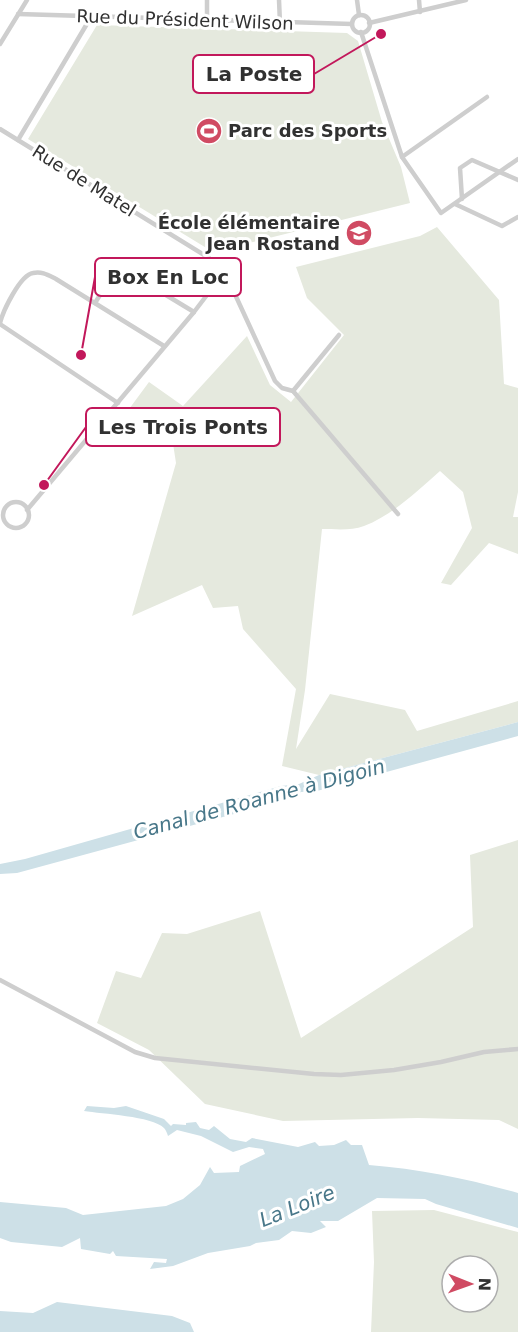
<svg xmlns="http://www.w3.org/2000/svg" width="518" height="1332" font-family="'DejaVu Sans',sans-serif">
<rect width="100%" height="100%" fill="#fff"/>
<!-- green -->
<g fill="#e5e9de" fill-rule="evenodd">
<polygon points="97,25 347,33 358,41 382,122 401,167 410,203 213,252 28,139"/>
<path d="M437,227l62,73 5,84 14,4v104l-5,25h5v37l-29,-11 -38,42 -10,-2 31,-55 -9,-36 -23,-21c-23,20 -47,44 -76,55 -13,5 -29,3 -42,3l-17,161 -9,59 34,-55 75,16 12,21 101,-30v21l-199,53 -37,-9 14,-77 -53,-60 -5,-23 -25,2 -11,-23 -70,31 44,-153 -6,-39h-52l31,-42 34,24 64,-70 23,49 21,17 53,-67 -37,-37 -11,-31 124,-31z"/>
<polygon points="518,840 518,1129 499,1120 418,1118 283,1121 205,1104 149,1050 97,1023 116,971 141,978 162,933 187,934 260,911 301,1038 473,927 470,855"/>
<path d="M434,1210l84,22v100h-147l3,-70 -2,-51zM452,1266h36v36h-36z"/>
</g>
<!-- water -->
<g fill="#cde0e7">
<polygon points="518,722 518,736 317,791 301,792 282,801 17,873 0,874 0,864 25,859 281,786 299,784 319,775"/>
<path d="M87,1106l27,2 12,-2 38,13 7,7 2,-2 13,1v-2l10,-1 4,6 9,2 5,-4 16,13 16,3 6,-4 46,9 17,-5 4,4 15,-1 12,-5 5,5h11l7,20c51,4 99,14 149,28v35l-82,-24 -11,-5 -48,-1 -39,23h-18l6,6 -15,6 -19,-2 -13,9 -23,3 -6,3 -42,7 -35,13 -23,3 4,-7 12,1 1,-4 -51,-3 -3,-5 -3,3 -29,-5 -1,-11 -18,9 -51,-5 -11,-4v-36l66,6 17,7 83,-9 17,-7 17,-14 10,-18 4,6 25,-1 1,-6 25,-12 -2,-5 -14,-2 -16,5 -32,-16 -24,-6 -9,6c-1,-3 -2,-6 -4,-8 -12,-12 -62,-14 -80,-17z"/>
<polygon points="57,1302 172,1316 190,1323 194,1332 0,1332 0,1311 33,1313"/>
</g>
<g fill="none" stroke-linecap="round" stroke-linejoin="round">
<!-- street -->
<g stroke="#cecece" stroke-width="4.5">
<polyline points="207,0 207,20"/>
<polyline points="279,0 280,23"/>
<polyline points="357,0 359,15"/>
<polyline points="419,0 420,12"/>
<polyline points="18,14 352,24"/>
<circle cx="361" cy="24" r="9"/>
<polyline points="369,23 466,0"/>
<polyline points="361,32 402,157 441,213 518,159"/>
<polyline points="0,44 27,0"/>
<polyline points="0,129 209,258 220,270 220,278"/>
<polyline points="18,140 91,17"/>
<polyline points="402,157 487,97"/>
<polyline points="462,199 460,168 472,160 518,180"/>
<polyline points="455,204 502,226 518,217"/>
<polyline points="220,278 233,290 275,381 282,388 293,391 398,514"/>
<polyline points="95,303 118,266 194,312"/>
<path d="M0,323c3,-12 20,-48 33,-50 9,-2 15,2 23,6l108,67"/>
<polyline points="0,324 118,403"/>
<polyline points="293,391 339,335"/>
<circle cx="16" cy="515" r="13"/>
<polyline points="27,510 194,312 220,278"/>
<polyline points="0,980 135,1052 155,1058 314,1074 341,1075 394,1070 441,1062 484,1052 518,1049"/>
</g>
</g>
<!-- icons -->
<defs>
<symbol id="stadium-disc" viewBox="-11 -11 22 22"><circle r="9.5" fill="#d04b63" stroke="#fff"/><path d="M0-5a6.5 5 0 1 0 0 10a6.5 5 0 1 0 0-10ZM-3.5-1.8h7v3.6h-7Z" fill="#fff"/></symbol>
<symbol id="school-disc" viewBox="-11 -11 22 22"><circle r="9.5" fill="#d04b63" stroke="#fff"/><path d="M0-5L7-2L0 1L-7-2ZM-4 1L0 2.5L4 1V4Q0 6-4 4Z" fill="#fff"/></symbol>
</defs>
<g fill-rule="evenodd">
<use href="#stadium-disc" x="194" y="116" width="30" height="30"/>
<use href="#school-disc" x="344" y="218" width="30" height="30"/>
</g>
<g text-anchor="middle" stroke-width="6" stroke-linejoin="round" paint-order="stroke">
<!-- street labels -->
<g font-size="18" fill="#313131" stroke="#fff">
<text transform="translate(185 20) rotate(2)" y="6">Rue du Président Wilson</text>
<text transform="translate(84 181) rotate(32)" y="6">Rue de Matel</text>
</g>
<!-- poi labels -->
<g font-size="18" font-weight="bold" fill="#313131" stroke="#fff" text-anchor="start">
<text x="228" y="137">Parc des Sports</text>
<text x="340" y="229" text-anchor="end">École élémentaire<tspan x="340" dy="21">Jean Rostand</tspan></text>
</g>
<!-- water labels -->
<g font-size="20" font-style="italic" fill="#487789" stroke="#fff">
<text transform="translate(259 799) rotate(-15)" y="7">Canal de Roanne à Digoin</text>
<text transform="translate(297 1206) rotate(-22)" y="7">La Loire</text>
</g>
</g>
<!-- callouts -->
<path fill="none" stroke="#c2185b" stroke-width="2" d="M381 34L314 74M81 355L95 277M44 485L86 427"/>
<g fill="#c2185b" stroke="#fff" stroke-width="2">
<circle cx="381" cy="34" r="6"/>
<circle cx="81" cy="355" r="6"/>
<circle cx="44" cy="485" r="6"/>
</g>
<g fill="#fff" stroke="#c2185b" stroke-width="2">
<rect x="193" y="55" width="121" height="38" rx="6"/>
<rect x="95" y="258" width="146" height="38" rx="6"/>
<rect x="86" y="408" width="194" height="38" rx="6"/>
</g>
<g font-size="20" text-anchor="middle" font-weight="bold" fill="#313131">
<text x="254" y="81">La Poste</text>
<text x="168" y="284">Box En Loc</text>
<text x="183" y="434">Les Trois Ponts</text>
</g>
<!-- north arrow -->
<g transform="translate(470 1284) rotate(91)"><circle r="28" fill="#ffffff" stroke="#adadad" stroke-width="1.5"/>
<path d="M0-4.5L10 22L0 15L-10 22Z" fill="#d04b63"/>
<text y="-9" font-size="16" font-weight="bold" text-anchor="middle" fill="#313131">N</text>
</g>
</svg>
